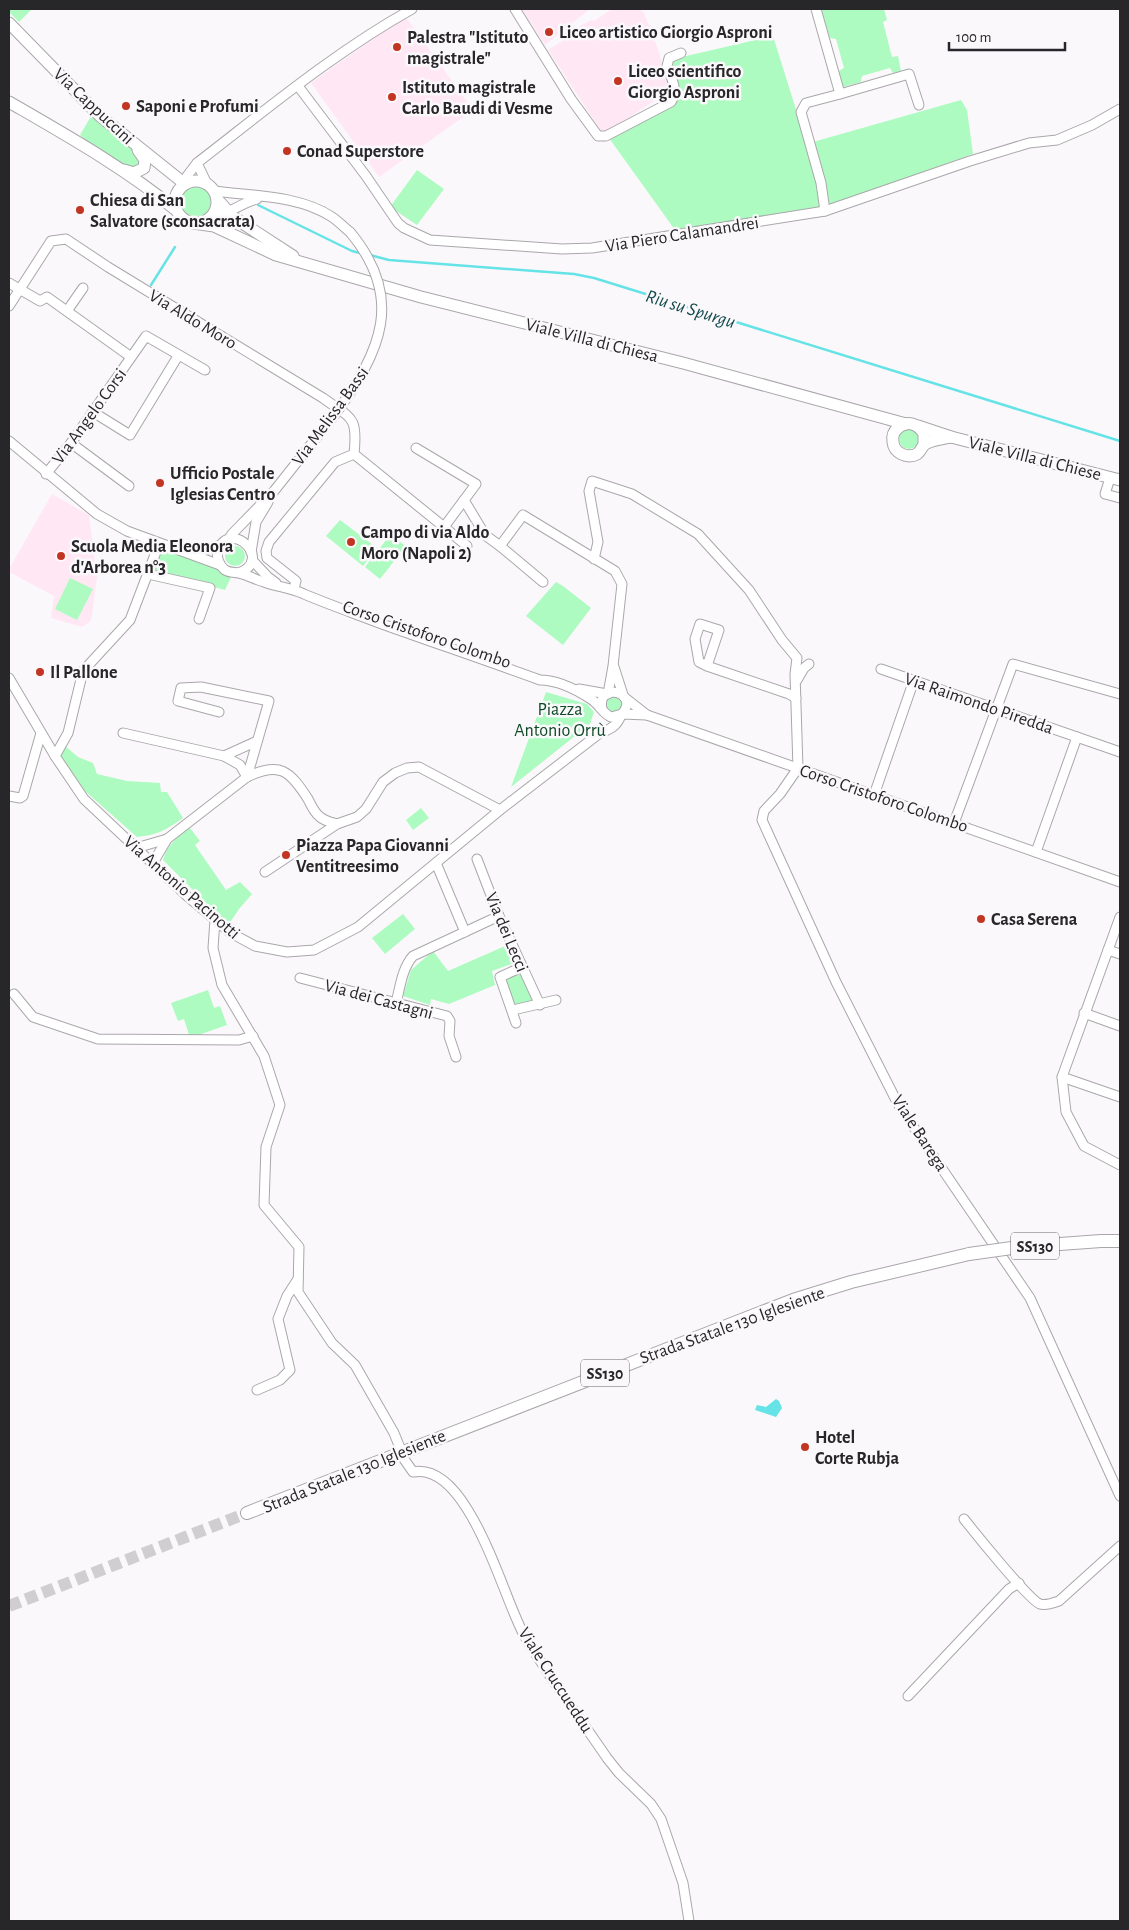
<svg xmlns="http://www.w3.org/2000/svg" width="1129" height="1930" font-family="'Alegreya Sans',sans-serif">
<rect width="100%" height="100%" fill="#fbf8fc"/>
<!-- education -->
<g fill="#ffe8f4">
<polygon points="522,9 590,9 571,24 576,28 591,20 594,21 612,9 640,9 644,13 659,52 670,91 603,134 548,50 574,33 569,26 545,45"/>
<polygon points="405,16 473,110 379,177 311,83"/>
<polygon points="52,494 89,515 97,578 91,621 82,627 51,618 54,596 9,572 9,569"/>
</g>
<!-- green -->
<g fill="#adfbc0">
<polygon points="9,9 32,9 19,22 9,12"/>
<polygon points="821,9 884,9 887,20 883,22 892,57 898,56 901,71 893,73 890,68 862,76 861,82 843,87 839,71 844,68 836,39 830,38"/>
<polygon points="773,36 817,177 821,205 819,209 675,230 609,138 676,103 679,91 670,62 682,57"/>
<polygon points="961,100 967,110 973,154 828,206 813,142"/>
<path d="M93,113l40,33 9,13 -3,7 -6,4c-19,-8 -38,-21 -53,-35z"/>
<polygon points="417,170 444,189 417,225 390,207"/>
<circle cx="196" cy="202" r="15"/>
<circle cx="909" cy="439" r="10"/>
<polygon points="340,520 377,548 363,566 326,536"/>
<polygon points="390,535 406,546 380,579 365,567"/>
<circle cx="235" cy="556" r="10"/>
<polygon points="161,547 219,566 232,575 225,590 152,571"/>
<polygon points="70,578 93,589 77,620 55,609"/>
<polygon points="556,582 563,586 591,608 563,645 526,616"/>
<polygon points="546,692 587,704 594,712 590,724 511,787"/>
<polygon points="613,695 623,700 622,711 609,713 604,704 604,701"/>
<path d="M65,746l13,11 15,6 4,11 30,7 33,2 1,9h6l16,26c-17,12 -25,17 -46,19l-60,-53 -19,-28z"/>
<polygon points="421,808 429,818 413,830 406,820"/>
<path d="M190,828l10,13 -5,4 31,45 14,-8 12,12 -13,15 -10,15 -20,-18 -46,-46c5,-16 13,-22 27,-32z"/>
<polygon points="403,914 415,929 385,954 372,938"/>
<polygon points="505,946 514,963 492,971 495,985 449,1004 431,999 430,1005 403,996 411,970 433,951 448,971"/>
<polygon points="521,971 534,1000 514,1007 504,978"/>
<polygon points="208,990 214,1008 220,1006 227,1025 190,1038 184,1019 178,1021 171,1003"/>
</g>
<!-- water -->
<polygon fill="#66e3e6" points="776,1399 779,1401 782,1408 776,1417 755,1410 757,1405 766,1407"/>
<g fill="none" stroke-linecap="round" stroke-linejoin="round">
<!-- stream -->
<g stroke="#66e3e6" stroke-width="2.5">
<polyline points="258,205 352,251 360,253"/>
<polyline points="370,255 389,260 574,274 594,278 1120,441"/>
<polyline points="151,285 175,247"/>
</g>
<!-- highway-tunnel -->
<polyline stroke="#d1ced2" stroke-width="12" stroke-dasharray="12 6" stroke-linecap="butt" points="9,1606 247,1513"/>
<defs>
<g id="minor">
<path d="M515,9l56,90 27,37h8l65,-34c8,-12 0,-24 -4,-36l2,-8 12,-5"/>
<polyline points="816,9 840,94 909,74 919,105"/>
<polyline points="298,86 366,176 398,223 404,228 430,240 562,249 592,248 825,211 970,161 1029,143 1057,140 1092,125 1120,109"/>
<polyline points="197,163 207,184"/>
<path d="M188,183l-1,-7 10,-13c70,-54 138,-111 215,-154"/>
<path d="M214,191c38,5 85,4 118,26 6,4 12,10 18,15"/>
<polyline points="825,211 821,183 801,112 806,103 840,94"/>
<path d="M209,218c18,-2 31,-15 48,-19"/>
<polyline points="9,283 40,301 47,297 131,357"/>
<path d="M9,306l42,-65 15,-2 42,28 215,131c29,21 35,18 31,56"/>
<polyline points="67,311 83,288"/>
<polyline points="93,412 130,435 178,356"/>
<polyline points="9,441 97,514 127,531 220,565"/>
<polyline points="71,443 129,486"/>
<polyline points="46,474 71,443 146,336 205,370"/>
<polyline points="1110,478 1105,494 1120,498"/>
<polyline points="464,500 485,535 500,546 523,515 615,571 622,584 613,666 608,694"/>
<polyline points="444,527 467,546"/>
<polyline points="228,540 232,534 274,491 336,413"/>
<polyline points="500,546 543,582"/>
<polyline points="187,552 202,551 221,545"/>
<polyline points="251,552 256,522 268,502"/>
<polyline points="594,559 598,542 589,491 592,481 632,494 698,534 749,590 782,640 797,658 795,674 798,768"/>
<polyline points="252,560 268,577 276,583"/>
<path d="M238,573c37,-12 -7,-55 -20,-23 -2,7 1,15 7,20 5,3 9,2 14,3 9,2 17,7 25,9 14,5 27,6 40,12 26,11 52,20 78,30 53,19 106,37 158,56 17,0 37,10 51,19 8,5 12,15 20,18l11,-3 25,1"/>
<polyline points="148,574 210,588 199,619"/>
<polyline points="294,589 296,581 267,558 266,551 269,542 335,462 354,454 444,527 476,484 416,448"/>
<polyline points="707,666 719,630 700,624 695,639 699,662 707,666 789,694 796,698"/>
<polyline points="614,667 623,695"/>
<polyline points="881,669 1120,752"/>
<path d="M9,678l46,78 29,43 103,97 44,37 24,13 32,6 27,-2 44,-23 142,-117 100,-77c11,-4 17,-7 21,-18"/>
<polyline points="797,680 804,668 809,664"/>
<polyline points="579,689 607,694"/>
<polyline points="624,697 647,715 1120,882"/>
<path d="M602,709c-6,-28 39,-17 20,5"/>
<polyline points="219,712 178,701 181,688 201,687 269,701 247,777"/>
<polyline points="123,733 224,756 240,765 247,777"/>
<polyline points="55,756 68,733 83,671 130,620 159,544"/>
<polyline points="224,756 257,741"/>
<polyline points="798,768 780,794 764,811 762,820 836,982 898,1104 1030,1298 1120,1496"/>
<polyline points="874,795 914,680"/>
<polyline points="9,796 20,798 23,796 41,733"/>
<polyline points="954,823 1013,664 1120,694"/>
<polyline points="136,848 167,839"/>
<polyline points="1036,852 1077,737"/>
<polyline points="477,859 499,916 540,1005"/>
<path d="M153,863l14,-24 80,-62c33,-16 43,-6 61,22 3,6 6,13 11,17 5,5 11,6 18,8"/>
<polyline points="436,863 465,932"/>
<polyline points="265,872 337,824 357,817 366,809 383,782 395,773 407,768 419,767 500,810"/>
<polyline points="1120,917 1062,1077 1066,1112 1084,1146 1120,1165"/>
<polyline points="215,920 213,948 222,985 264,1056 280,1105 266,1147 264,1205 299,1247 298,1292 332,1343 355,1365 394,1433 400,1448"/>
<polyline points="1108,950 1120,954"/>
<polyline points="300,978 447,1016 450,1021 449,1036 456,1057"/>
<polyline points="14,994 33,1017 98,1039 239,1040 253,1036"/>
<path d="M396,1003c4,-15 6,-35 17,-47l86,-40"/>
<polyline points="513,1010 556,1000"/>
<polyline points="1084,1013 1120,1026"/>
<polyline points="516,1023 500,977 522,967"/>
<polyline points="1062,1077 1120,1097"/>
<polyline points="257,1390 280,1380 290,1370 278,1319 287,1296 298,1279"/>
<path d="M404,1459l9,13c56,-11 90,126 111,163 25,42 55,82 83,123l12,15 32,31 10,15 22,64 6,38"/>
<path d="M964,1519c11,14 65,81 76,85 6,2 13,-1 19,-3l61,-55"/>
<polyline points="908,1696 1009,1589 1019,1583"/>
</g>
<g id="major">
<polyline points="9,23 100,116 185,184"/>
<path d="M9,102c57,33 116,66 167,108"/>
<polyline points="124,170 134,173 144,168 145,160 138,150"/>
<circle cx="196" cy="202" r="21"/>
<polyline points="217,199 233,217 293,256"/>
<polyline points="193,223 214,226 276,255 421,297 683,363 906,424"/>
<polyline points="918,426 951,437 1120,480"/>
<path d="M924,444v-10c-5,-9 -16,-15 -26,-6 -4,3 -6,8 -5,14 1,11 14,17 24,12 4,-3 4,-6 7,-9 4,-4 21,-7 27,-8"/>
</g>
<g id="highway">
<polyline points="1101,1241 1120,1241"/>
<polyline points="247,1513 793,1300 851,1282 969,1254"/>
</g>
</defs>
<!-- minor casing -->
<use href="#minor" stroke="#aaa7ab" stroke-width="11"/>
<!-- major casing -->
<use href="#major" stroke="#aaa7ab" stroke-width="13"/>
<!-- highway casing -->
<use href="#highway" stroke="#aaa7ab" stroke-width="14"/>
<!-- minor -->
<use href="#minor" stroke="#fff" stroke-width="9"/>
<!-- major -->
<use href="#major" stroke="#fff" stroke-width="11"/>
<!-- highway -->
<use href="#highway" stroke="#fff" stroke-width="12"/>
<defs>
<path id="minor-bridge" d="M336,413c45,-62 69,-115 14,-181"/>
<polyline id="highway-bridge" points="969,1254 1019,1247 1101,1241"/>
</defs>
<!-- minor-bridge casing -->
<use href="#minor-bridge" stroke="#aaa7ab" stroke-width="11" stroke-linecap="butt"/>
<!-- highway-bridge casing -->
<use href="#highway-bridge" stroke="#aaa7ab" stroke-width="14" stroke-linecap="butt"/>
<!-- minor-bridge -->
<use href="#minor-bridge" stroke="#fff" stroke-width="9"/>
<!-- highway-bridge -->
<use href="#highway-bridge" stroke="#fff" stroke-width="12"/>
</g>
<!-- markers -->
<g fill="#c13522" stroke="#fbf8fc" stroke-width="2">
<circle cx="549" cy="32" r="5"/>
<circle cx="397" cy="47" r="5"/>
<circle cx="618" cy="81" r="5"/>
<circle cx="392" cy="97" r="5"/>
<circle cx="126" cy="106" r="5"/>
<circle cx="287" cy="151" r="5"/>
<circle cx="80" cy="210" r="5"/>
<circle cx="160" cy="483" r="5"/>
<circle cx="351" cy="542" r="5"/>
<circle cx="61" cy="556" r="5"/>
<circle cx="40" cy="672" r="5"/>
<circle cx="286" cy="855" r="5"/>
<circle cx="981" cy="919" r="5"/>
<circle cx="805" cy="1447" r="5"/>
</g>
<g text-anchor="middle" stroke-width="5" stroke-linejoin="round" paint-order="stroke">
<!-- shield labels -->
<g fill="#fbf8fc" stroke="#676568" stroke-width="1">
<rect x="1011" y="1232.5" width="48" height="27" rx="4"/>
<rect x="581" y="1359.5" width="48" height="27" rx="4"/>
</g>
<g font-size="16" font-weight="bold" fill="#272628">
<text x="1035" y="1252">SS130</text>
<text x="605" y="1379">SS130</text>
</g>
<!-- poi labels -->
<g font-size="18" font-weight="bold" fill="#272628" stroke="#fbf8fc" text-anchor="start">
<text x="559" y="38">Liceo artistico Giorgio Asproni</text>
<text x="407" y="43">Palestra "Istituto<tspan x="407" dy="21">magistrale"</tspan></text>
<text x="628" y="77">Liceo scientifico<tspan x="628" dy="21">Giorgio Asproni</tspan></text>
<text x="402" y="93">Istituto magistrale<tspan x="402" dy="21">Carlo Baudi di Vesme</tspan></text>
<text x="136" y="112">Saponi e Profumi</text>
<text x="297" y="157">Conad Superstore</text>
<text x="90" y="206">Chiesa di San<tspan x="90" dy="21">Salvatore (sconsacrata)</tspan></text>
<text x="170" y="479">Ufficio Postale<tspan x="170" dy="21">Iglesias Centro</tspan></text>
<text x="361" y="538">Campo di via Aldo<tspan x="361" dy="21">Moro (Napoli 2)</tspan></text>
<text x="71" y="552">Scuola Media Eleonora<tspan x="71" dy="21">d'Arborea n°3</tspan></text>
<text x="50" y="678">Il Pallone</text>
<text x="296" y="851">Piazza Papa Giovanni<tspan x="296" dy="21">Ventitreesimo</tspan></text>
<text x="991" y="925">Casa Serena</text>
<text x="815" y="1443">Hotel<tspan x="815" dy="21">Corte Rubja</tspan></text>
</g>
<!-- street labels -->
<g font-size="18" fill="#272628" stroke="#fbf8fc">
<text transform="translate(94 106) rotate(43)" y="6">Via Cappuccini</text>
<text transform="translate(682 234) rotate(-9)" y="6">Via Piero Calamandrei</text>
<text transform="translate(193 319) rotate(31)" y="6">Via Aldo Moro</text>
<text transform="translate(592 340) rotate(14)" y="6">Viale Villa di Chiesa</text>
<text transform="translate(89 416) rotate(-54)" y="6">Via Angelo Corsi</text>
<text transform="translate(330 416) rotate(-54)" y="6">Via Melissa Bassi</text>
<text transform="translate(1035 458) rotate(14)" y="6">Viale Villa di Chiese</text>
<text transform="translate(427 634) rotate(19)" y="6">Corso Cristoforo Colombo</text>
<text transform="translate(979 703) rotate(19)" y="6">Via Raimondo Piredda</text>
<text transform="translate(884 798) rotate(19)" y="6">Corso Cristoforo Colombo</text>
<text transform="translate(182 887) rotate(41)" y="6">Via Antonio Pacinotti</text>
<text transform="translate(507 932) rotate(67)" y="6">Via dei Lecci</text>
<text transform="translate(379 999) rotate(15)" y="6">Via dei Castagni</text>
<text transform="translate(920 1133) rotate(57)" y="6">Viale Barega</text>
<text transform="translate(732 1325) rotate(-20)" y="6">Strada Statale 130 Iglesiente</text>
<text transform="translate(354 1471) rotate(-22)" y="6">Strada Statale 130 Iglesiente</text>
<text transform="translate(556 1680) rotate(57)" y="6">Viale Cruccueddu</text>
</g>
<!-- park labels -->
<g font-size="18" fill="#0f4925" stroke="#fbf8fc">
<text x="560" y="715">Piazza<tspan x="560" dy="21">Antonio Orrù</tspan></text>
</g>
<!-- water labels -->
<g font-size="19" font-style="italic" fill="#134b4c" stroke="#fbf8fc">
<text transform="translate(691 308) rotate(17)" y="7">Riu su Spurgu</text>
</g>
</g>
<!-- border -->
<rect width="1129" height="1930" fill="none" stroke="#272628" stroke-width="20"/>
<!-- scale -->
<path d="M949 42v8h116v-8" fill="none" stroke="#272628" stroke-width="2.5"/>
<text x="956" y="42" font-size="15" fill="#272628" stroke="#fbf8fc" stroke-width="4" paint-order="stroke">100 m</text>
</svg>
